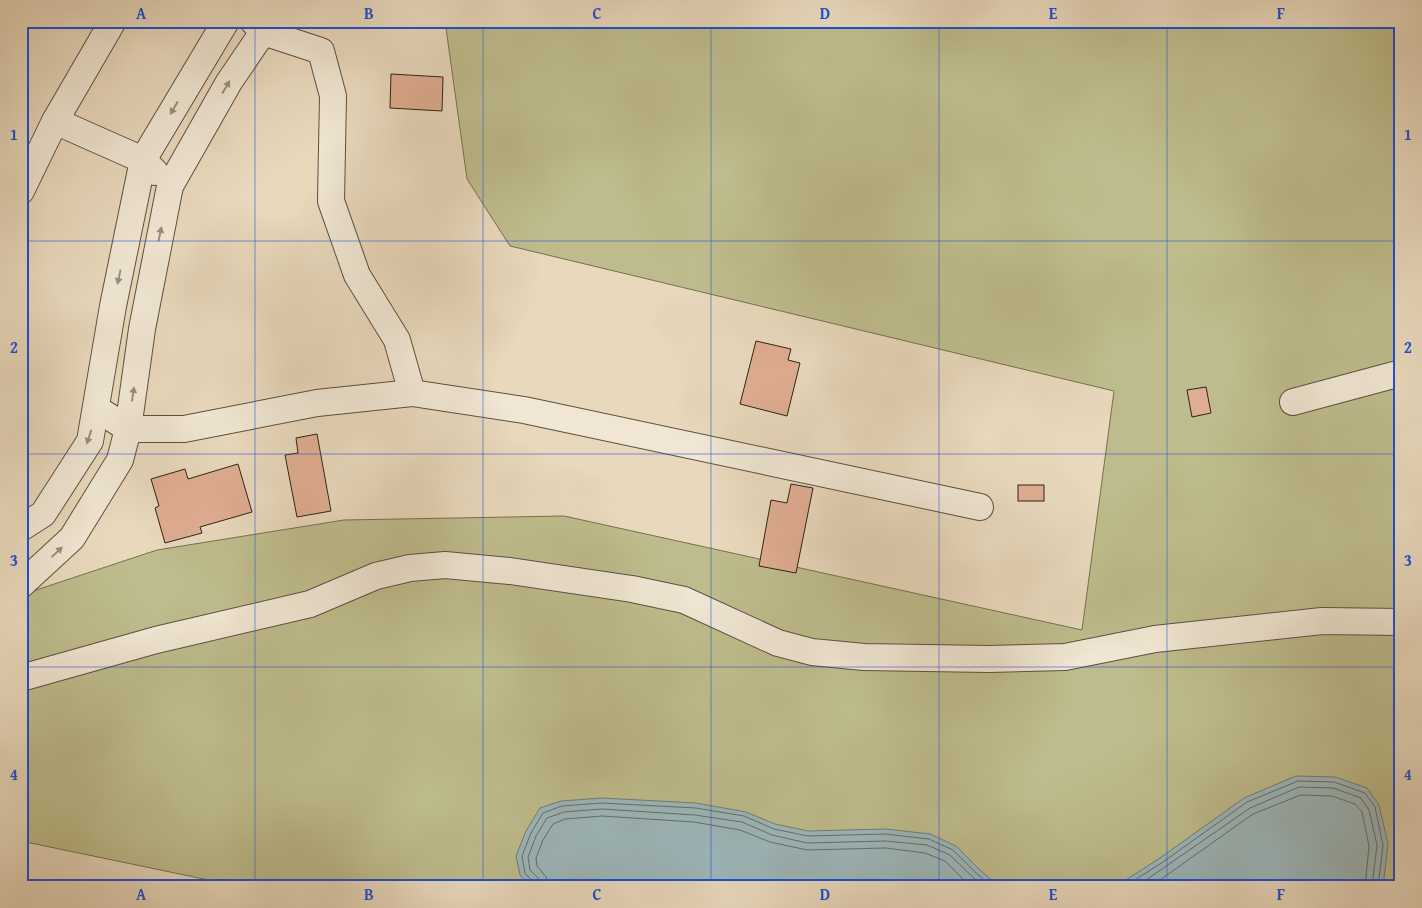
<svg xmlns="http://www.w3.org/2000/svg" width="1422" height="908" font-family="'Gentium Book Plus',serif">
<rect width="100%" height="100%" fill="#e8d8bc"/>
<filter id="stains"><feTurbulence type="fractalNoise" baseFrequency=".004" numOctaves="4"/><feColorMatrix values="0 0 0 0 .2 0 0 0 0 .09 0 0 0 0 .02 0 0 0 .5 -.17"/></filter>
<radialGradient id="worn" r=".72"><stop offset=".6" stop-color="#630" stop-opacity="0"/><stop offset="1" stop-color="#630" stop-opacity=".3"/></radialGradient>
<!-- green -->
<polygon fill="#bebc8c" stroke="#767051" points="445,21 1401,21 1401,887 242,887 21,841 21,595 157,550 344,520 564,516 1082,630 1114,391 510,246 467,179"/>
<!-- water -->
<g fill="#9cb7bb" stroke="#707c79">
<polygon points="1296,776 1335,777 1367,788 1379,805 1388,844 1383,887 1115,887 1160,858 1244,798"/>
<polygon points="602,798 696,803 746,812 775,824 808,831 886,829 930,834 956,846 980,870 1000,887 531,887 520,875 516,856 526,831 540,808 561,801"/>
</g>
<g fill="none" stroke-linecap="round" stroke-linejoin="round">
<!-- shore -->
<g stroke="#646d68" stroke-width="1">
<polyline points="534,887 533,882 525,873 522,856 531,833 543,813 562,806 602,803 696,808 744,816 774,829 808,836 885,834 929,839 953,850 976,873 992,887"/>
<polyline points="540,887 539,879 530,870 528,857 536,836 547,818 564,812 602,809 695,815 742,822 772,835 807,843 885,841 927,845 950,855 983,887"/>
<polyline points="548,887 546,877 537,866 536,858 543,840 553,824 565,819 602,816 694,822 740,830 770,842 807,850 885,848 925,853 945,861 971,887"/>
<polyline points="1124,887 1163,862 1247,802 1298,781 1334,782 1365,793 1375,807 1383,845 1378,887"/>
<polyline points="1136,887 1250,808 1299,787 1333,788 1361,798 1369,810 1377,845 1372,887"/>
<polyline points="1150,887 1253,814 1301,795 1332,796 1355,804 1362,812 1369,846 1365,887"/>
</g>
</g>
<!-- building -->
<g fill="#dfad91" stroke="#2d2316">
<polygon points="391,74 443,77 442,111 390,108"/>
<polygon points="21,116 27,117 21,145"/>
<polygon points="756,341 791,349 788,360 800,363 787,416 740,404"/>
<polygon points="1206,387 1211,413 1192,417 1187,390"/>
<polygon points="317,434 331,511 297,517 285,455 298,453 296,438"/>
<polygon points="238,464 252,512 200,527 202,533 165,543 155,508 159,506 151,479 185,469 188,479"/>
<polygon points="791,484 813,488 796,573 759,566 771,500 787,503"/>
<rect x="1018" y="485" width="26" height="16"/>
</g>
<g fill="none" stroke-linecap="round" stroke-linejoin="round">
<defs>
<g id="minor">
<polyline points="253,21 263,32 321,51 333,96 331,201 357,275 397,340 412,393"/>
<polyline points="55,121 143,160 155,172"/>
<polyline points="21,191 55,121 113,21"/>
<polyline points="1293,402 1401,373"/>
<polyline points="96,408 128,429 184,429 317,403 412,393 524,410 980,507"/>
<polyline points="21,528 43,514 90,441 113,306 143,160 226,21"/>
<polyline points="21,585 72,538 120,460 128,429 142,329 170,186 229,82 263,32 273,21"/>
<polyline points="21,678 156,640 310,604 376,576 410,568 445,565 510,571 632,589 684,600 778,643 812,652 864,657 989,659 1065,657 1155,639 1322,621 1401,622"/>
</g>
</defs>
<!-- minor casing -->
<use href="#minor" stroke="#5c5040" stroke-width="28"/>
<!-- minor -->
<use href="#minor" stroke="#f0e6d3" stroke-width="26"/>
</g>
<!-- one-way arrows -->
<defs><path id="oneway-solid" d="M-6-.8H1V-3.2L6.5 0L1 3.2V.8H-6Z" transform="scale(1.25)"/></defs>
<g fill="#988e7e">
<use href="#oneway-solid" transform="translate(226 87) rotate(-60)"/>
<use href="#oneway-solid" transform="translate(174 108) rotate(121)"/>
<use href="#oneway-solid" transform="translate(160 234) rotate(-78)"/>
<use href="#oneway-solid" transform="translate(119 277) rotate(102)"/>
<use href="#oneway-solid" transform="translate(133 394) rotate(-82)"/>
<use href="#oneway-solid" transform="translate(89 437) rotate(108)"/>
<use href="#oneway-solid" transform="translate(57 552) rotate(-43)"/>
</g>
<!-- grid -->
<path fill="none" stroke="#1d4ed8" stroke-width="1" stroke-opacity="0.55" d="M255,21v866M483,21v866M711,21v866M939,21v866M1167,21v866M21,241h1380M21,454h1380M21,667h1380"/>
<!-- margin -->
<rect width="1422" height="908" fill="none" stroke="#e8d8bc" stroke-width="55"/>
<rect x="28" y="28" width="1366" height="852" fill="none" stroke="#1d4ed8" stroke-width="2"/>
<g font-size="16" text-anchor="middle" font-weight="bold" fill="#1d4ed8">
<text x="141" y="19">A</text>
<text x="369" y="19">B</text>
<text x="597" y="19">C</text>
<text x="825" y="19">D</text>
<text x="1053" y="19">E</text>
<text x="1281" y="19">F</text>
<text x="14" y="140">1</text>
<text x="1408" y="140">1</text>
<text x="14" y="353">2</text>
<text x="1408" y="353">2</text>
<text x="14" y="566">3</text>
<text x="1408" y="566">3</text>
<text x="14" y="780">4</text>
<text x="1408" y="780">4</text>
<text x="141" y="900">A</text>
<text x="369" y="900">B</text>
<text x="597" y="900">C</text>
<text x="825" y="900">D</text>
<text x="1053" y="900">E</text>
<text x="1281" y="900">F</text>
</g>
<rect width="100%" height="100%" filter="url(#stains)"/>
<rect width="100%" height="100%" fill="url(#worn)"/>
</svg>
